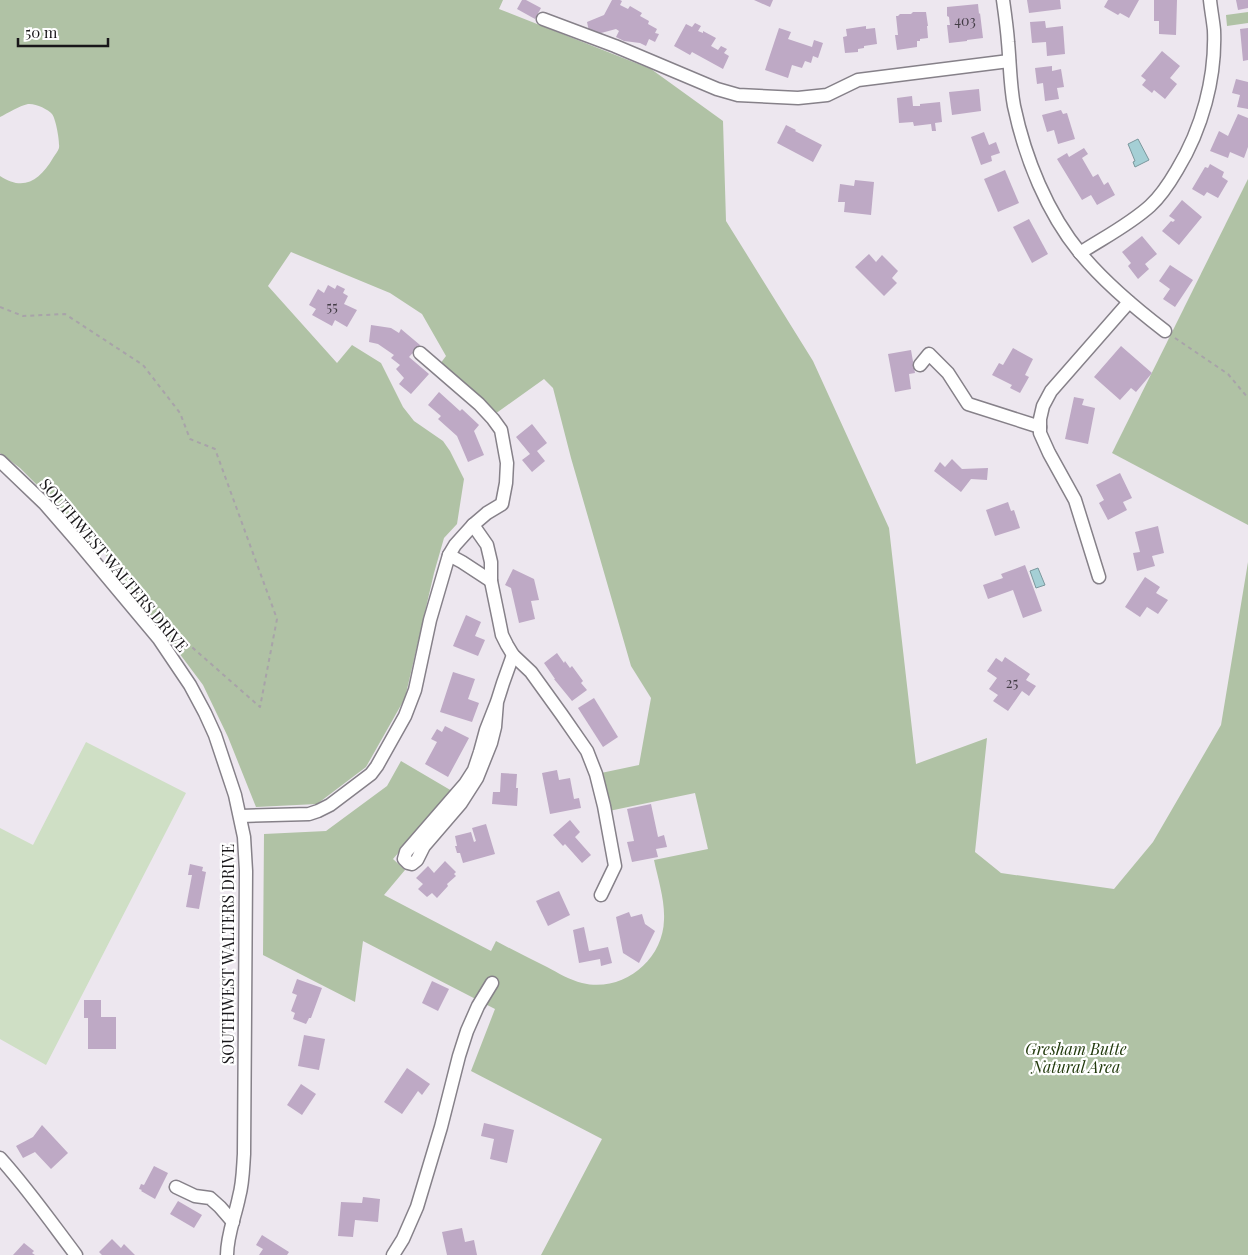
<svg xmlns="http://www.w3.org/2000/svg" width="1248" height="1255" font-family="'Playfair Display',serif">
<rect width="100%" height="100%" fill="#ede7ef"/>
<!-- green -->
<polygon fill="#cfdfc5" points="86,742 186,793 46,1065 0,1039 0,828 33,845"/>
<!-- forest -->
<g fill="#b0c2a5">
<path d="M0,0h503l-4,9 152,60 72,52 3,100 87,140 76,167 27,236 71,-26 -12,114 26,21 113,16 39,-47 68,-117 27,-163v693h-707l61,-116 -131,-68 24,-62 -132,-68 -8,61 -92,-47 1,-121 62,-3 61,-45 14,-25 51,30 -59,68 12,11 -21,25 107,56 5,-10c17,9 34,18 51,26 11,6 23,13 35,16 40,10 81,-22 82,-63 1,-20 -6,-41 -10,-60l54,-11 -13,-56 -86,18 -8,-38 38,-8 12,-67 -20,-32 -60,-208 -18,-70 -9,-9 -49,35 -55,-50 6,-8 -24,-42 -32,-21 -99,-41 -23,34 69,77 15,-18 29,18 22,44 11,14 29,20 7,10 14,28 -7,45 -13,14 -10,35 -29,125 -39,69 -49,37 -61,3 -28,-70 -25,-52 -101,-135 -82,-82 -20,-15v-277c24,16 40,4 53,-18 2,-3 5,-7 6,-10 1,-6 -3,-29 -7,-34 -4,-5 -17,-11 -24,-10 -9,2 -20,9 -28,13z"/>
<polygon points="1248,12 1248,23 1227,26 1226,15"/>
<polygon points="1248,179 1248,525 1112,453"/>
</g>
<!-- water -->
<g fill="#a5cfd5" stroke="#7b989d">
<polygon points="1138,139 1149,160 1135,167 1133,162 1135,161 1128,144"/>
<polygon points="1038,568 1045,585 1036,588 1030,571"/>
</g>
<!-- building -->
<g fill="#bea9c5">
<polygon points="522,0 526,0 541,8 535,19 517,9"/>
<polygon points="612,0 620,0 622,1 620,5 628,9 630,6 642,13 640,16 649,21 648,24 657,29 655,33 659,34 655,42 649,39 646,46 640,43 624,41 616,37 619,31 616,29 590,36 587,22 604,15"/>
<polygon points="754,0 773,0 770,7"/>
<polygon points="1027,0 1060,0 1061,9 1029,13"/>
<polygon points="1108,0 1139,0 1129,18 1120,13 1118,15 1104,7"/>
<polygon points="1154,0 1177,0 1176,35 1159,34 1159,21 1154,21"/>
<polygon points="1236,0 1248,0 1248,8 1238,10"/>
<polygon points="978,4 979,14 980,13 983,38 967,40 967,41 949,43 947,25 950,25 949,17 947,16 947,7"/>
<polygon points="913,12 926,12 928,26 927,26 928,38 920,39 920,41 917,41 917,47 897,50 895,35 898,35 896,16 898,16 900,14 911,14"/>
<polygon points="1045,21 1046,28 1063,26 1065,54 1047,56 1046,42 1032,43 1030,22"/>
<polygon points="695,23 701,26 698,31 703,33 703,31 716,38 711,46 718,50 721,46 727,49 724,53 729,56 723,69 692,52 690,55 674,46 686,24 692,27"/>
<polygon points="866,26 866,29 875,28 877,44 864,46 864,48 858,49 858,52 845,53 843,37 847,36 846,29"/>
<polygon points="779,28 791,32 788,39 812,47 814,40 823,43 818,58 813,56 811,63 805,61 802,68 792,65 788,78 765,70"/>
<polygon points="1248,28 1248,60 1243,61 1240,29"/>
<polygon points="1162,51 1180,66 1170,78 1177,84 1165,99 1154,90 1152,93 1142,85 1146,80 1141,76"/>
<polygon points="1052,66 1052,71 1061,69 1064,87 1057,88 1059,99 1045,101 1043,83 1037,84 1035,68"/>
<polygon points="1236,79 1248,82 1248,109 1237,107 1240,95 1232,93"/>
<polygon points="979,89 981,111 952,115 949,92"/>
<polygon points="912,96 913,106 920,106 920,104 940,102 942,122 935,123 936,131 932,131 931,124 914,126 913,122 899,123 897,98"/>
<polygon points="1061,110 1063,114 1067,113 1075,139 1058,144 1054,130 1047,132 1042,115"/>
<polygon points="1238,114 1248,118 1248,147 1244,158 1230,152 1228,158 1210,151 1219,131 1228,136"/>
<polygon points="786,125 796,130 795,131 822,145 813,162 777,143"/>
<polygon points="984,132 989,145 996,142 1000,153 991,156 992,161 981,165 971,137"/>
<polygon points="1084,148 1088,154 1082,158 1093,177 1098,174 1104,185 1108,182 1115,195 1097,205 1091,195 1082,200 1057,159 1067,153 1069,157"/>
<polygon points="1210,164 1224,172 1222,177 1228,181 1218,198 1207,192 1204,196 1192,189 1205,167 1208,168"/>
<polygon points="1005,170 1019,203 998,212 984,179"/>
<polygon points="855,180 874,182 871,215 844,212 845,202 838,202 840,184 854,186"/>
<polygon points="1182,200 1202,217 1179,245 1162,231 1171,221 1173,222 1175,220 1169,216"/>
<polygon points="1029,219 1048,254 1032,263 1013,227"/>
<polygon points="1142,236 1157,254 1145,264 1149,269 1138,279 1128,266 1131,263 1122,252"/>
<polygon points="869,254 876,262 882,255 898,271 892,278 897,283 884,296 855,267"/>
<polygon points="1170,265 1193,280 1175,307 1163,299 1170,289 1159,281"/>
<polygon points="328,285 335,289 337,285 345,289 343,293 348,296 344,304 357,310 347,327 335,320 332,326 312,315 316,309 309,305 318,289 324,293"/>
<polygon points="371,325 391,328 399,333 401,329 420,345 409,357 429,374 411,394 399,384 404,378 396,369 400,365 391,358 394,355 378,344 369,342"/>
<polygon points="1121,346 1152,373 1136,392 1131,388 1120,400 1094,377"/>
<polygon points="1013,348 1033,359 1025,375 1029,377 1020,393 1010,388 1012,385 992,375 999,363 1003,365"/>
<polygon points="911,350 915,373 909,374 911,389 895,392 888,354"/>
<polygon points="439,392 460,411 462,409 479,425 474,431 484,455 468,462 457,436 438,419 441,416 428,405"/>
<polygon points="1074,397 1084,399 1082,405 1095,408 1088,444 1065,439"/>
<polygon points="532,424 547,443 537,451 545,461 532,472 522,460 530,454 516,437"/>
<polygon points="952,459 962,469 988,468 987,480 971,479 961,492 934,471 940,462 945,467"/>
<polygon points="1120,473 1132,498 1123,502 1127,510 1108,520 1099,503 1104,500 1096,485"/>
<polygon points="1008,502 1011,511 1014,510 1020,528 995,536 986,510"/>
<polygon points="1158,526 1164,553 1152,556 1155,566 1137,571 1133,553 1140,552 1135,532"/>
<polygon points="1025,565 1042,611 1023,618 1013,590 988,599 983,585 1003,578 1001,574"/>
<polygon points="513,569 534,579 539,600 531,601 535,619 519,623 511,588 505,585"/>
<polygon points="1145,577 1160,587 1156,593 1168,600 1158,614 1147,607 1140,617 1125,607"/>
<polygon points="466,615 481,622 475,636 485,640 478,656 453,646"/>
<polygon points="557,653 564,663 565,661 570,668 572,666 583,681 581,683 587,690 572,701 554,679 555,679 544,663"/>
<polygon points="1005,657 1030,674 1026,680 1036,686 1029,696 1022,691 1008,711 993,701 998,695 989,689 997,678 987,671 996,658 1002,662"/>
<polygon points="453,672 475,679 468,699 479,703 472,722 440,712"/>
<polygon points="594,698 618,737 603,747 578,708"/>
<polygon points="445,726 469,738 448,777 425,764 437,742 431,739 437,729 442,732"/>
<polygon points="557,770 559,780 570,778 574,799 579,798 581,808 550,814 542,773"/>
<polygon points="501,773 517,774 516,788 518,788 517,806 492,804 493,792 500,792"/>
<polygon points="651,804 658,837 664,835 667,847 656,849 658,857 632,862 627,842 634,841 627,809"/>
<polygon points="570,820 580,832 575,837 591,855 582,863 565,844 563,846 553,835"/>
<polygon points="486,824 495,854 463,863 460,853 457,853 455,846 457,846 455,836 471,832 474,842 476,841 472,828"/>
<polygon points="445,861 456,872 454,874 456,876 447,884 448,886 437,898 432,893 427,897 418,889 423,884 416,878 428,866 434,873"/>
<polygon points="190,864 203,867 202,871 206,872 199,909 186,907 192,875 188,875"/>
<polygon points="559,891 570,915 548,926 536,901"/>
<polygon points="629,912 631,917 642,914 645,924 655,931 639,963 623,953 616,917"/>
<polygon points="584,927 589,951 608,947 612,963 601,966 600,959 579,963 573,930"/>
<polygon points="297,979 322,988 311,1018 309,1018 306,1024 293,1019 295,1013 291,1011 297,995 292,993"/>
<polygon points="432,981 449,989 438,1011 422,1003"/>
<polygon points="84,1000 101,1000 101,1017 116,1017 116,1049 88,1049 88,1018 84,1018"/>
<polygon points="304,1035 325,1039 319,1070 298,1066"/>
<polygon points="407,1068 430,1084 422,1095 418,1091 402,1114 384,1102"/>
<polygon points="301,1084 316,1094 302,1115 287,1105"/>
<polygon points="484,1123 514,1130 507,1163 490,1159 494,1139 481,1136"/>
<polygon points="42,1125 68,1153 51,1169 35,1152 23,1158 16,1146 33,1137"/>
<polygon points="154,1166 168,1173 155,1199 141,1191 142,1190 139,1189 141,1184 144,1185"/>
<polygon points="363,1197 380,1199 378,1222 355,1220 353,1237 338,1236 341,1202 362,1203"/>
<polygon points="178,1201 202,1215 194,1228 170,1214"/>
<polygon points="462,1228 465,1242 474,1240 477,1255 447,1255 442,1232"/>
<polygon points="262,1235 289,1252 287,1255 259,1255 263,1249 256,1245"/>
<polygon points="112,1239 121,1248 124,1244 135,1255 102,1255 99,1252"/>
<polygon points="24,1243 34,1251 32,1253 35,1255 13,1255"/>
</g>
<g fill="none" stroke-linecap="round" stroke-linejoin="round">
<defs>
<g id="minor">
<path d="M1003,0c2,14 4,28 5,42 2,21 2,43 6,64 11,52 33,107 67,148 24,29 54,54 84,77"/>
<polyline points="543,19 615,46 717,89 738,95 798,98 827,95 858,80 1009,61"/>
<path d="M1080,253c23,-15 49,-28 70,-47 11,-10 20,-24 27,-36 25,-41 39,-92 37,-140 -1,-10 -3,-20 -4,-30"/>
<polyline points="920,365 929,354 948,373 968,404 1040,427"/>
<path d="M0,461l45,43 33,38 81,97 31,46 15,28 10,22 20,60 9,42 2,34 -2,283c-1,14 -1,29 -5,43 -4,20 -12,38 -12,58"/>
<polyline points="473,525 487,545 491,562 491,581 499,620 502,635 507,645 513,655 531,672 562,715 587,751 596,774 604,806 615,866 601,895"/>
<polyline points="449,555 462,562 491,581"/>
<polyline points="1099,577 1075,500 1049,453 1040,433 1040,419 1043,406 1051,391 1129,302"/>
<polyline points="497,702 495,727 491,743 477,778 461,803 424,846 417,860 412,864 408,863 404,859 406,852 465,784 474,770 480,752 486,730 497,702 503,683 513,655"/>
<polyline points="241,816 309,814 318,811 330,805 371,774 377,766 405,716 415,690 430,620 449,555 455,545 473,525 487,513 502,504 506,483 507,463 501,430 493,419 479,404 420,353"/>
<path d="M0,1158c28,31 51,64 76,97"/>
<polyline points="176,1187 195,1196 210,1198 220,1207 233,1222"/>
<polyline points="393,1255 403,1239 417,1207 441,1127 459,1056 467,1031 478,1006 492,983"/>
</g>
</defs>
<!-- minor casing -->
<use href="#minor" stroke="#868189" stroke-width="15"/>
<!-- path -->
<g stroke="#a8a3a9" stroke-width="2" stroke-dasharray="4 4" stroke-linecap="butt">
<polyline points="0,307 23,316 65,314 143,365 180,413 190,439 215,449 277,619 260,707 185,641 178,644"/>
<polyline points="1175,338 1228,374 1248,398"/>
</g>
<!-- minor -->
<use href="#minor" stroke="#fff" stroke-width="12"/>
</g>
<g text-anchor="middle" stroke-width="4.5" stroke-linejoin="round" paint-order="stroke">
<!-- number labels -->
<g font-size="14" fill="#423c45">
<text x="965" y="26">403</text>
<text x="332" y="312">55</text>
<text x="1012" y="688">25</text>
</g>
<!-- street labels -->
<g font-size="16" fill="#19171a" stroke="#fff">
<text transform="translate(114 565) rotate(50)" y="6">SOUTHWEST WALTERS DRIVE</text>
<text transform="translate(228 954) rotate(-90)" y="6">SOUTHWEST WALTERS DRIVE</text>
</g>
<!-- park labels -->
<g font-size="16" font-style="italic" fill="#21390c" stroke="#fff">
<text x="1076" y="1055">Gresham Butte<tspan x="1076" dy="18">Natural Area</tspan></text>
</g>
</g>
<!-- scale -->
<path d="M18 38v8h90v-8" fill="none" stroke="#19171a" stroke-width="2.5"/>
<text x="25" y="38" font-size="15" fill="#19171a" stroke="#ffffff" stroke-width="4" paint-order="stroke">50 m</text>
</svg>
